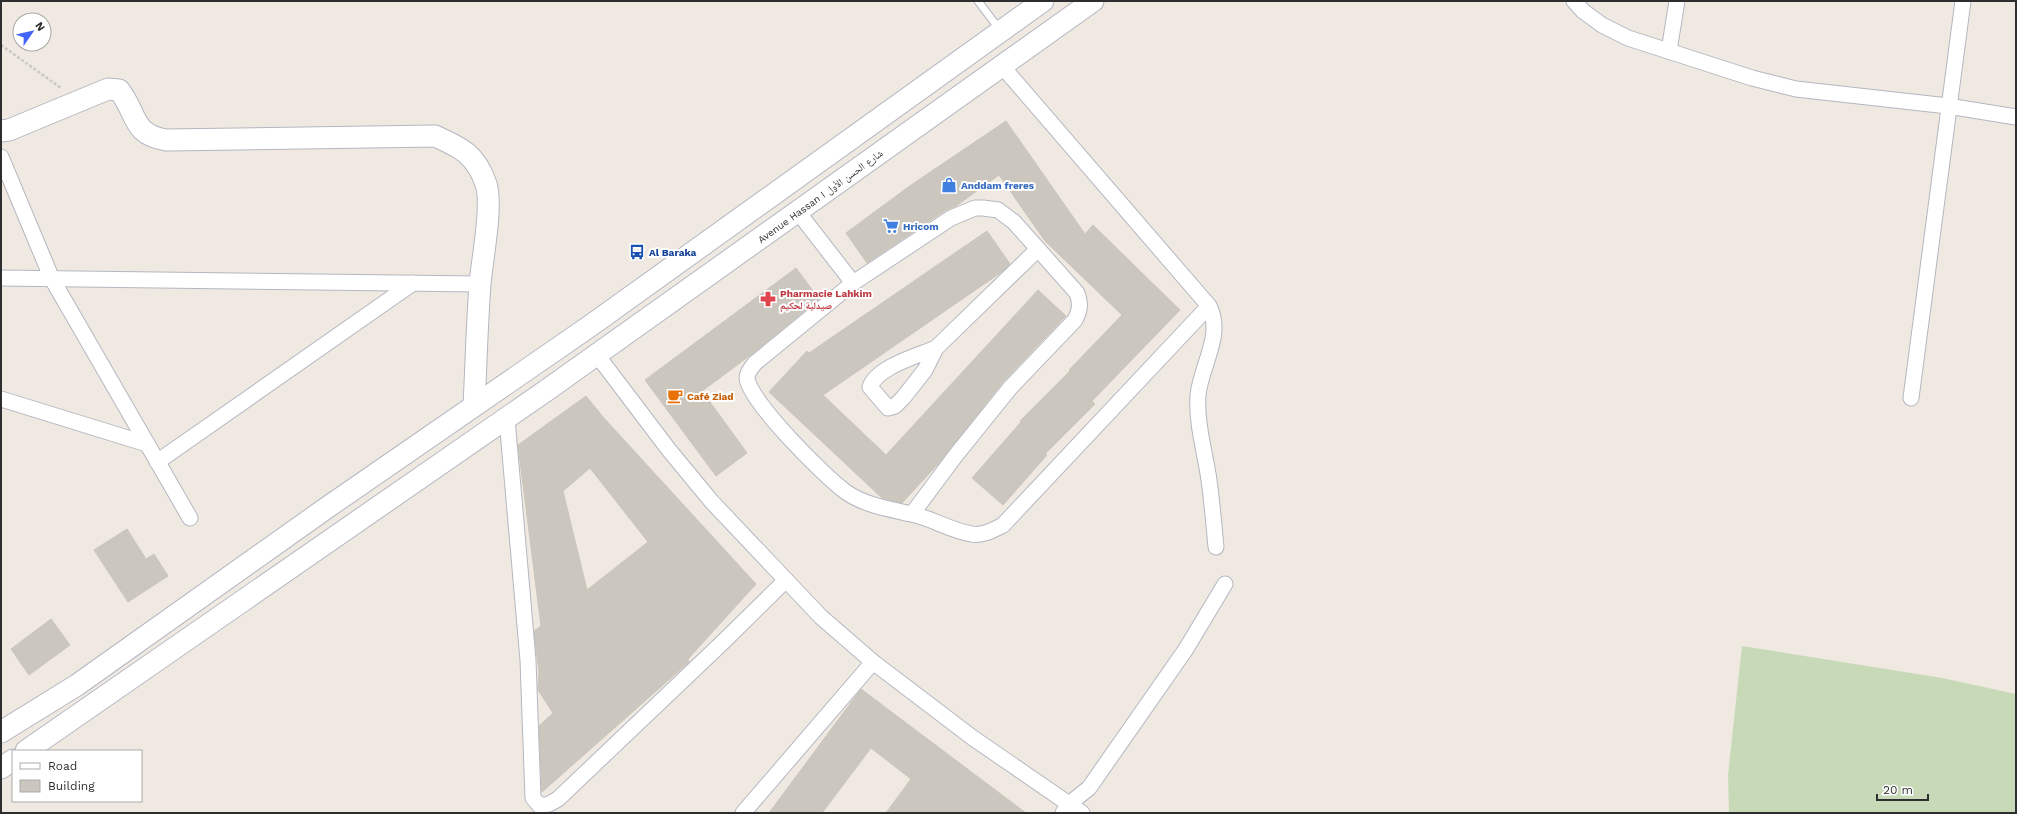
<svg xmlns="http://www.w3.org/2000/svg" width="2017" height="814" font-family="'Work Sans','Noto Naskh Arabic',sans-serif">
<rect width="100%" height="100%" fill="#efe9e1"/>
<!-- cemetery -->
<polygon fill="#c8d9b8" points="1742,646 1942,678 2016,694 2016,813 1729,813 1728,775"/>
<!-- building -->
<g fill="#cbc7bf" stroke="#cbc5ba" fill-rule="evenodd">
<polygon points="1006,121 1085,234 1093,225 1180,310 1092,401 1095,404 1045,454 1047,455 1003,505 972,478 1021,422 1020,421 1070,371 1069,370 1122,315 1045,241 999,175 956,206 946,210 867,263 846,233 911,185"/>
<polygon points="987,231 1010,264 1003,271 823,395 886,455 1038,290 1066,316 1003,382 938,464 902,503 882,498 769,392 807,351 809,353"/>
<polygon points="796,268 819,299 752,354 702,391 747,453 716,476 645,380"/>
<path d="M586,396l17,21 153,167 -68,75 1,3 -147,130 -3,-66 14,-13 -15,-23 1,-18 -5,-41 7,-5 -23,-181zM590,468l58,74 -61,48 -24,-99z"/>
<polygon points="127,529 146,559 154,554 168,576 128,602 94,550"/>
<polygon points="51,619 70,645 29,675 11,649"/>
<polygon points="861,689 1026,813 886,813 911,779 871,748 822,813 769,813"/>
</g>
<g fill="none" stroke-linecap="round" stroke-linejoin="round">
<defs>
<polyline id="lane" points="978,1 1000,30"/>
<g id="street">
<polyline points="1574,1 1583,11 1602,25 1628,38 1752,78 1796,89 1948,106 2016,117"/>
<polyline points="1669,51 1677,1"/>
<polyline points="1,157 52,279 190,518"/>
<path d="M798,212l55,71 98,-65 24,-10h8l15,2 16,12 63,71c4,11 3,17 -2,27l-65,68 -54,67 -44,59"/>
<polyline points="1,278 480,284"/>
<path d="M853,283l-98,80c-3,4 -8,9 -8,15 2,23 78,99 99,114 18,13 44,17 65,22 21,4 40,17 61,20 11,2 21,-4 31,-9l206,-219 -207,-240"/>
<path d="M1209,306c15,29 -8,59 -11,89 -2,28 7,57 11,85 3,22 5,45 7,67"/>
<path d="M936,348c-19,8 -59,19 -66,39l18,21 7,-2 8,-8 22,-28 11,-22 102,-99"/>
<polyline points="597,355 669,450 712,502 821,617 873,662 973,738 1082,813"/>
<polyline points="1911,398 1963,1"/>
<polyline points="1,399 147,444"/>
<polyline points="507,419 528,660 533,798 540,806 549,804 558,799 722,643 786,580"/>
<polyline points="157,462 413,283"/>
<polyline points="743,813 873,662"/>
<polyline points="1063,813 1069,804 1089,788 1186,649 1225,584"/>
</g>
<g id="secondary">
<path d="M1,131l8,-1 99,-41 11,1c19,24 12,44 47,50l269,-4c27,12 41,19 51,48 7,21 -4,76 -6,100 -3,41 -4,82 -6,122"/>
<polyline points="1,732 77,685 325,509 590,326 1043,1"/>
<polyline points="26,751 547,390 1093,1"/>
<polyline points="1,768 13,760"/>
</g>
</defs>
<!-- lane casing -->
<use href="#lane" stroke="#b4b7c1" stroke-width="9"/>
<!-- street casing -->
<use href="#street" stroke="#b4b7c1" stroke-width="17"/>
<!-- secondary casing -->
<use href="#secondary" stroke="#b4b7c1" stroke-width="23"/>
<!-- path -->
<polyline stroke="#c9c9c9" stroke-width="2.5" stroke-dasharray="3 2" stroke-linecap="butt" points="1,45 61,88"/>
<!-- lane -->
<use href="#lane" stroke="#fff" stroke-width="7"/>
<!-- street -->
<use href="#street" stroke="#fff" stroke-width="15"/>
<!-- secondary -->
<use href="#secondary" stroke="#fff" stroke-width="21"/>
</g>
<!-- icons -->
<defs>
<symbol id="shop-bare" viewBox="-9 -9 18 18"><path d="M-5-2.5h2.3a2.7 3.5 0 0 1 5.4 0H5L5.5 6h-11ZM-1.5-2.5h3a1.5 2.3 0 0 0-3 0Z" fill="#3f7fe0" stroke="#fff" stroke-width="2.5" paint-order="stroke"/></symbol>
<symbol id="supermarket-bare" viewBox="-9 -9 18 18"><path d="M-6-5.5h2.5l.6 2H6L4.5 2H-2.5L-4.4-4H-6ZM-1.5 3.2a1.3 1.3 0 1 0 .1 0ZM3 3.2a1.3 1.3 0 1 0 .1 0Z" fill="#3f7fe0" stroke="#fff" stroke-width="2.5" paint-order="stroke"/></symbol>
<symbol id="bus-bare" viewBox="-9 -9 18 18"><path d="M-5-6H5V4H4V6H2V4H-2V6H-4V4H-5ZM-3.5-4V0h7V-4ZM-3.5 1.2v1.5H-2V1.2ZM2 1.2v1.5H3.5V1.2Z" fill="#1a4fb4" stroke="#fff" stroke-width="2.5" paint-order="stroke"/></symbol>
<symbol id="pharmacy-bare" viewBox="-9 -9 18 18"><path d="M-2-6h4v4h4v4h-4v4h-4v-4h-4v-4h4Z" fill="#e0444e" stroke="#fff" stroke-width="2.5" paint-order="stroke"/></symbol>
<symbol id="cafe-bare" viewBox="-9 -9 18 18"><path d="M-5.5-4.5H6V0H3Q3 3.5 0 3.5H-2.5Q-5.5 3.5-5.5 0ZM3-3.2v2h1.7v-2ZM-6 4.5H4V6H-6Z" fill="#e8710a" stroke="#fff" stroke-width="2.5" paint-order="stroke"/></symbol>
</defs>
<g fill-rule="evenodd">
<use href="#shop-bare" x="938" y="174" width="22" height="22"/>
<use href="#supermarket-bare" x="880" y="215" width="22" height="22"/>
<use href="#bus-bare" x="626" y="241" width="22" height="22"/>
<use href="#pharmacy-bare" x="757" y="288" width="22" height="22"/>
<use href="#cafe-bare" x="664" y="385" width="22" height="22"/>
</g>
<g text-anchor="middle" stroke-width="4" stroke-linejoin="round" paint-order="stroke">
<!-- shop labels -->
<g font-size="10" font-weight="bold" fill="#366cbe" stroke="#fff" text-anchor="start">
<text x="961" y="189">Anddam freres</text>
<text x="903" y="230">Hricom</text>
</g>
<!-- street labels -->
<g font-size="10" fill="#2e2e2e" stroke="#fff">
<text transform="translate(820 196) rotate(-36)" y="4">Avenue Hassan I شارع الحسن الأول</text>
</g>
<!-- transit labels -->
<g font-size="10" font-weight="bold" fill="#164399" stroke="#fff" text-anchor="start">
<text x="649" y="256">Al Baraka</text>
</g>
<!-- health labels -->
<g font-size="10" font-weight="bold" fill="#be3a42" stroke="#fff" text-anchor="start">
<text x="780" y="297">Pharmacie Lahkim<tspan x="780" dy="12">صيدلية لحكيم</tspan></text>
</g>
<!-- food labels -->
<g font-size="10" font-weight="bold" fill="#c56008" stroke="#fff" text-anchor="start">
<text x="687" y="400">Café Ziad</text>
</g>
</g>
<!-- border -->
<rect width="2017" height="814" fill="none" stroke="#2e2e2e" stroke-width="4"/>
<!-- legend -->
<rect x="12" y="750" width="130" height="52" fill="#ffffff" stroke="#ababab"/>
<rect x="20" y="763" width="20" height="6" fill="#ffffff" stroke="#ababab"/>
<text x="48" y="770" font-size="12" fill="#2e2e2e">Road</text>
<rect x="20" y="780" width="20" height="12" fill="#cbc7bf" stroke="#ababab"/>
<text x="48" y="790" font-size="12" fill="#2e2e2e">Building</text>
<!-- north arrow -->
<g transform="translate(32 32) rotate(56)"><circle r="19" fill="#ffffff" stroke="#ababab"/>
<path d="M0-3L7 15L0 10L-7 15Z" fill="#4264fb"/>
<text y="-6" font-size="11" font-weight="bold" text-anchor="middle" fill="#2e2e2e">N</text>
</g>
<!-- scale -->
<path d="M1877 794v6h51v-6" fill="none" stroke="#2e2e2e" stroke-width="2"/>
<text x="1883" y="794" font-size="12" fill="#2e2e2e" stroke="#ffffff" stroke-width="3" paint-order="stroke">20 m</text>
</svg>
